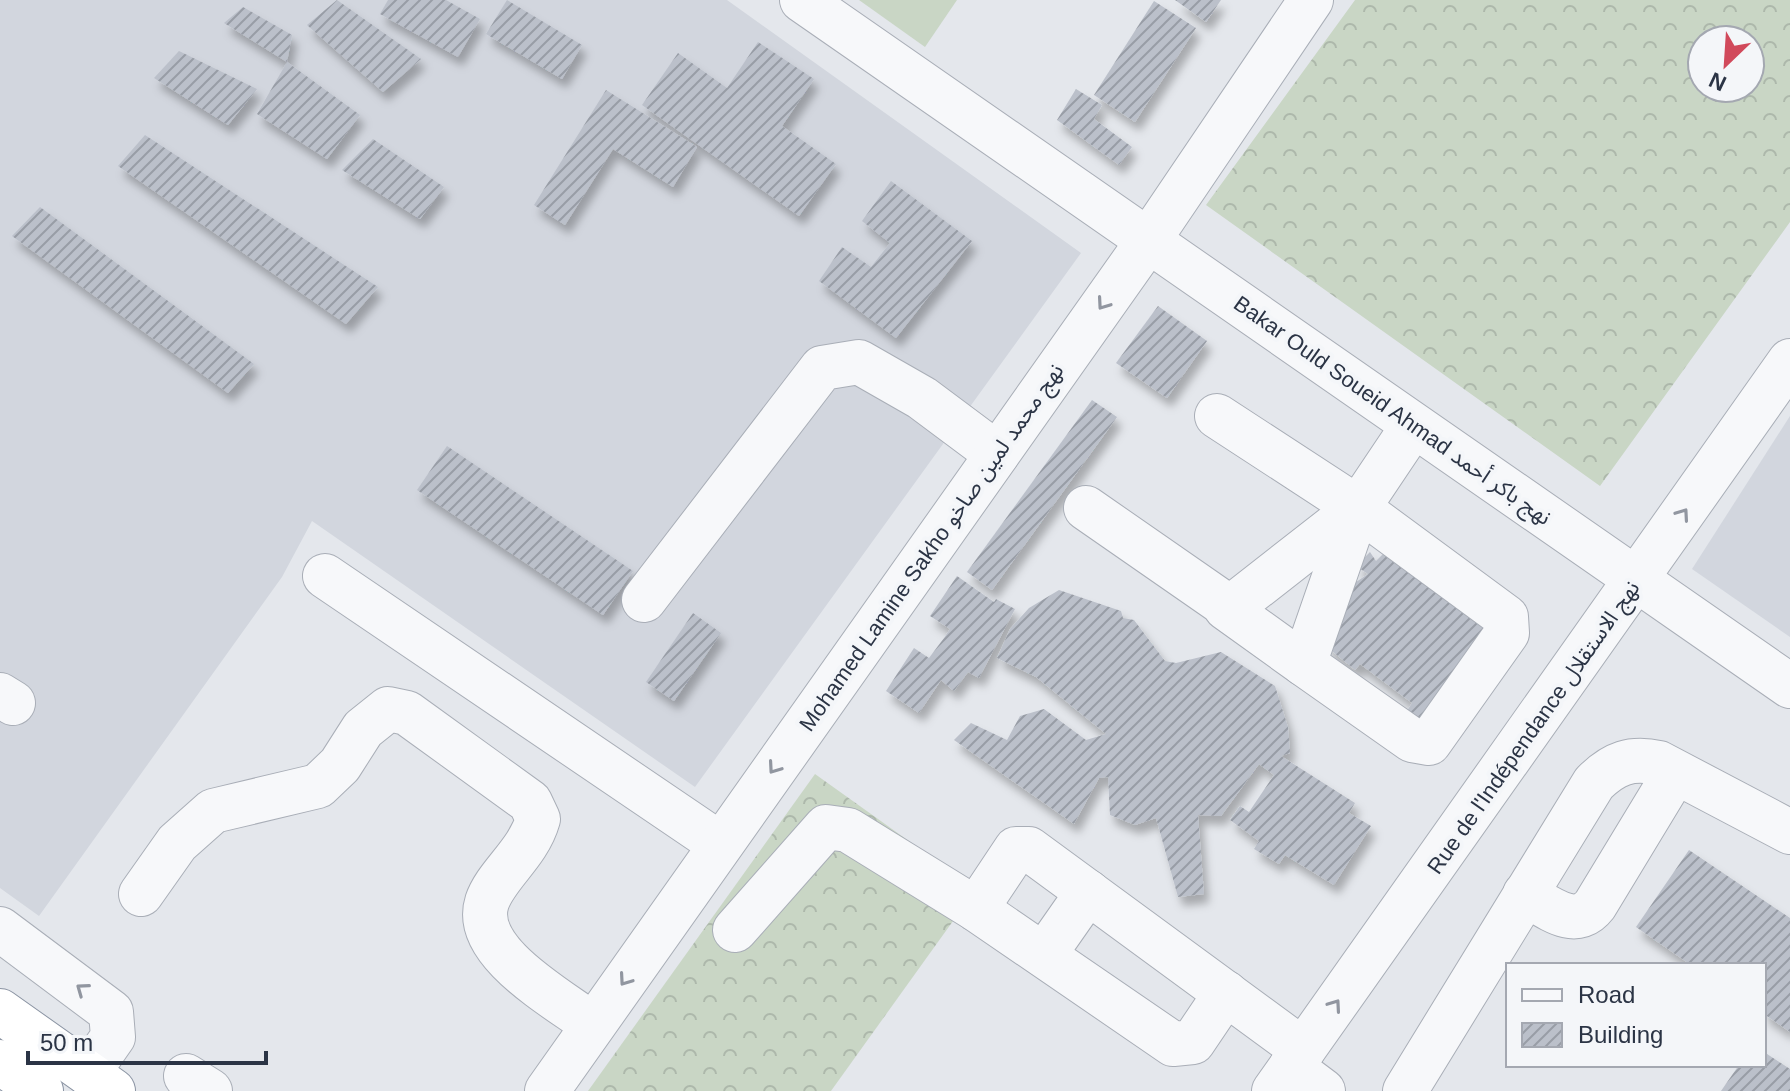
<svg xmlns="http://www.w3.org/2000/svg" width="1790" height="1091" font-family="Arial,'Noto Sans Arabic',sans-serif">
<defs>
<pattern id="forest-crowns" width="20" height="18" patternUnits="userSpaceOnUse" patternTransform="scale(2)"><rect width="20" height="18" fill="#c9d6c5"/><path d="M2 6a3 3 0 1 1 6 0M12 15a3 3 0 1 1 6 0" fill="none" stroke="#adb8ab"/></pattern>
<pattern id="building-hatch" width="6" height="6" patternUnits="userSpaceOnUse" patternTransform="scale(2)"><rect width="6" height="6" fill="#bbc0ca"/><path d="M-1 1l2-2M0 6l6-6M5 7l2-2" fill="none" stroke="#989da6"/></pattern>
<filter id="shadow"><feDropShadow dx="5" dy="9" stdDeviation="4" flood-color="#0004"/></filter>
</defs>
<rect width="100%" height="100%" fill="#e4e7ec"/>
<!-- built -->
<g fill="#d2d6de">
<polygon points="0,0 727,0 1081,253 695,787 312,521 282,577 39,916 0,888"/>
<polygon points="1790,416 1790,637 1692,569"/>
</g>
<!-- forest -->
<g fill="url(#forest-crowns)" fill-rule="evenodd">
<path d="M1355,0h435v222l-190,264 -394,-281zM1702,40h48v48h-48z"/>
<polygon points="815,774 976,889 831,1091 588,1091"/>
</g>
<!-- pitch -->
<polygon fill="#c9d6c5" points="859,0 957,0 925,47"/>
<!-- building -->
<g fill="url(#building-hatch)" filter="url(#shadow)">
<polygon points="337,0 421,59 383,92 307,25"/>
<polygon points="388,0 446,0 480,19 458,57 380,14"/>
<polygon points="507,0 582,45 562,79 486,34"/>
<polygon points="1175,0 1221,0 1206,22"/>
<polygon points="1154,1 1196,28 1135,122 1094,95"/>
<polygon points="243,7 292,35 287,62 224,23"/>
<polygon points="758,42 814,79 782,126 836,164 799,216 642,105 678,53 727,88"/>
<polygon points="179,51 257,89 228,125 154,78"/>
<polygon points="287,62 360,115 327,159 257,114"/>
<polygon points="1076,89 1102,105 1094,119 1132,147 1119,165 1057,120"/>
<polygon points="606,90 697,147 673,187 613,149 565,225 534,205"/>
<polygon points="145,135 378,287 346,324 118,166"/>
<polygon points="373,139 444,187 420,219 342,170"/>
<polygon points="891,181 972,241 896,338 819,281 842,247 871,267 890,243 862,221"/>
<polygon points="40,207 254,364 228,393 12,236"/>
<polygon points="1158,306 1207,341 1167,398 1116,363"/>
<polygon points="1092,400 1117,417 992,590 967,572"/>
<polygon points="447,446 633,571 603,615 417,490"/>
<polygon points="1395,542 1500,628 1430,728 1407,711 1412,703 1360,664 1355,670 1326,646 1350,586 1368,574 1356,566 1370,552 1376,561"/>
<polygon points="957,576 994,602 996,599 1015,609 979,678 968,672 954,691 941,680 919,713 886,691 914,648 929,658 944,638 950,629 930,616"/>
<polygon points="1059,590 1121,611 1123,618 1134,620 1165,661 1176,663 1221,652 1275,686 1288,727 1290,753 1281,756 1355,803 1349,813 1371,826 1334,885 1285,855 1279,864 1254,849 1259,841 1230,820 1240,806 1249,812 1274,775 1259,764 1221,816 1198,815 1204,894 1178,897 1156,818 1135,825 1110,815 1108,777 1099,778 1074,824 954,740 971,723 1007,740 1020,716 1044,709 1086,740 1106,734 1036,677 997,658 1010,629 1029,608"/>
<polygon points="693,613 721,633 674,701 646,682"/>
<polygon points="1689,850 1790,918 1790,1032 1764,1014 1764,965 1691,965 1636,927"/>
<polygon points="1764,1052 1790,1069 1790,1091 1721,1091 1739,1065 1764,1065"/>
</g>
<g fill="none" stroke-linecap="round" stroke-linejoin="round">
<defs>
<g id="minor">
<polyline points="802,0 1790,686"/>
<polyline points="1217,416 1358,508 1506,617 1507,633 1429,743 1412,740 1304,664 1358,508"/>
<polyline points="1086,508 1230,608 1358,508 1413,426"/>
<polyline points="325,576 720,844"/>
<polyline points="644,600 822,368 859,362 922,398 997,454"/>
<polyline points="1226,608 1304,664"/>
<polyline points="0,695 13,703"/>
<path d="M141,894l36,-51 36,-32 105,-25 22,-21 23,-36 25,-20 19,4 123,89 8,17c-10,35 -42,56 -51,83 -16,50 72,97 106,123"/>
<path d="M1525,894c22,12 50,37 70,11l80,-132"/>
<polyline points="976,909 1016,849 1029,849 1303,1050"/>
<polyline points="0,929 111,1012 113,1037 88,1073"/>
<polyline points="735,930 826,827 848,830 976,909 1173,1044 1193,1042 1226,993"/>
<polyline points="1044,955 1088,892"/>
<polyline points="1291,1067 1323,1091"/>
<polyline points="186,1076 210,1091"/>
<polyline points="547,1091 1148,241 1311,0"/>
<polyline points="1274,1091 1790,361"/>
<path d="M1405,1091l189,-308c20,-20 37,-26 65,-20l131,69"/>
</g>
<g id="highway">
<polyline points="0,1011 113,1091"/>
<polyline points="0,1062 41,1091"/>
</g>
</defs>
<!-- minor casing -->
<use href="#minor" stroke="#a9aeb7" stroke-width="46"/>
<!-- highway casing -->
<use href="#highway" stroke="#8b94a3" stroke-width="46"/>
<!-- minor -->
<use href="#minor" stroke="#f7f8fa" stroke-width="44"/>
<!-- highway -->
<use href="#highway" stroke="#fff" stroke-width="44"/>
</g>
<!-- one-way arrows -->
<defs><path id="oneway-chevron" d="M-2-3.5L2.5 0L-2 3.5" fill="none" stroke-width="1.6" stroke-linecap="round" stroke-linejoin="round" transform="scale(2)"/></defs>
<g stroke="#9196a0">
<use href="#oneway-chevron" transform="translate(1103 304) rotate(125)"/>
<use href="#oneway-chevron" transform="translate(1683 514) rotate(-55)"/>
<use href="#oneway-chevron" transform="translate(774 768) rotate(125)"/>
<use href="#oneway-chevron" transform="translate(625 980) rotate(125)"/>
<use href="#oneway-chevron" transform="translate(82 989) rotate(-144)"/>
<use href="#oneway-chevron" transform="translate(1335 1005) rotate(-55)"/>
</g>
<g text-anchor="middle" stroke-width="8" stroke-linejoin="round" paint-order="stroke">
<!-- street labels -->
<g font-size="22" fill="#2b3445" stroke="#f4f6f9">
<text transform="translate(1393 410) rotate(35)" y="8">Bakar Ould Soueid Ahmad نهج باكر أحمد</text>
<text transform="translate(931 547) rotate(-55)" y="8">Mohamed Lamine Sakho نهج محمد لمين صاخو</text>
<text transform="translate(1533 727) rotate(-55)" y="8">Rue de l'Indépendance نهج الاستقلال</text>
</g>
</g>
<!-- legend -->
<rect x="1506" y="963" width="260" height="104" fill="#f4f6f9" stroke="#a4a8b1" stroke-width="2"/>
<rect x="1522" y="989" width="40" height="12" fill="#f7f8fa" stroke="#a4a8b1" stroke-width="2"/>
<text x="1578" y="1003" font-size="24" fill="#2b3445">Road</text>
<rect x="1522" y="1023" width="40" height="24" fill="url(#building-hatch)" stroke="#a4a8b1" stroke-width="2"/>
<text x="1578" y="1043" font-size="24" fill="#2b3445">Building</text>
<!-- north arrow -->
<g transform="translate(1726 64) rotate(205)"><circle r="38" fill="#f4f6f9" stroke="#a4a8b1" stroke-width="2"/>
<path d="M0-6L14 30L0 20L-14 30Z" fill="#d1495b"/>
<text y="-12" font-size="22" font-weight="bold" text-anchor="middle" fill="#2b3445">N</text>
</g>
<!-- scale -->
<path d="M28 1051v12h238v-12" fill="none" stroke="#2b3445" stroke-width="4"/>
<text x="40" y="1051" font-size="24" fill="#2b3445" stroke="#f4f6f9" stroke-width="6" paint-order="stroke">50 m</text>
</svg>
